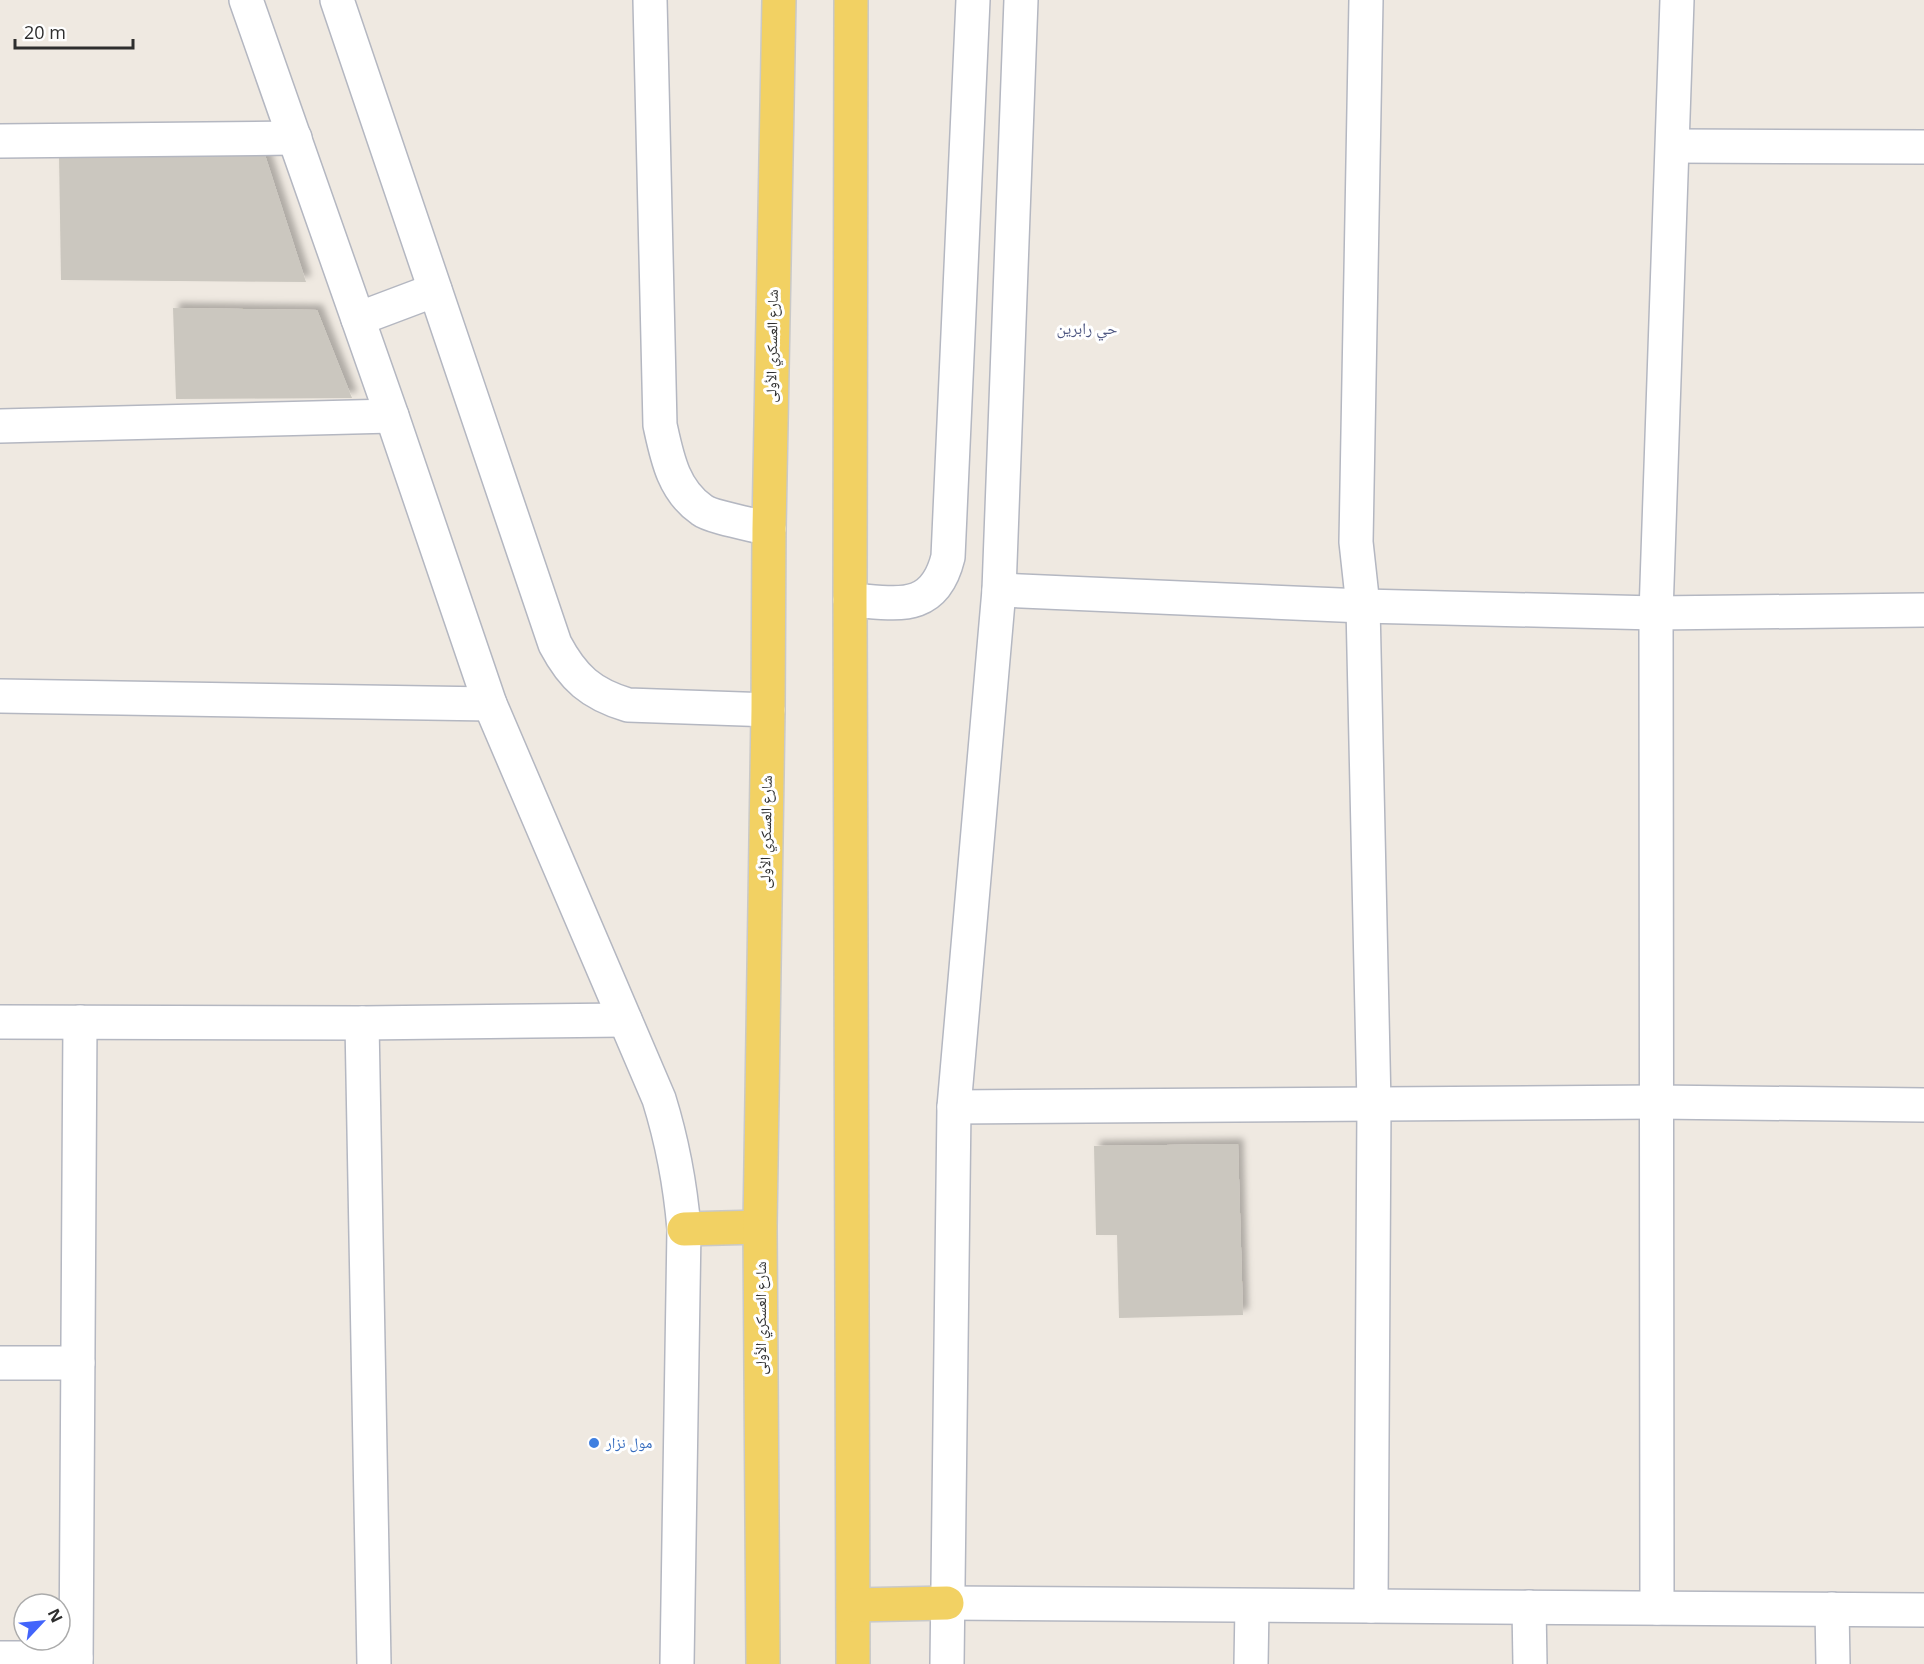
<svg xmlns="http://www.w3.org/2000/svg" width="1924" height="1664" font-family="'Open Sans','Noto Naskh Arabic',sans-serif">
<defs>
<filter id="shadow"><feDropShadow dx="5.5" dy="-5.5" stdDeviation="3" flood-color="#0004"/></filter>
</defs>
<rect width="100%" height="100%" fill="#efe9e1"/>
<!-- building -->
<g fill="#cbc7bf" filter="url(#shadow)">
<polygon points="59,155 265,155 306,282 61,280"/>
<polygon points="173,308 317,310 352,398 176,399"/>
<polygon points="1238,1144 1243,1315 1119,1318 1117,1235 1096,1235 1094,1146"/>
</g>
<g fill="none" stroke-linecap="round" stroke-linejoin="round">
<defs>
<g id="minor">
<path d="M246,0l146,416 98,288 169,395c14,45 21,83 25,130l-7,435"/>
<path d="M337,0l218,644c18,34 36,50 73,61l140,5"/>
<path d="M650,0l10,425c7,32 13,65 42,85 9,7 53,15 67,19"/>
<polyline points="1366,0 1356,542 1363,606 1374,1105 1371,1606"/>
<polyline points="0,141 295,138"/>
<polyline points="1673,146 1924,147"/>
<polyline points="358,319 435,290"/>
<polyline points="0,426 392,416"/>
<polyline points="999,590 1363,606 1656,613 1924,610"/>
<path d="M850,600c46,3 84,14 98,-43l25,-557"/>
<polyline points="0,696 490,704"/>
<polyline points="0,1022 362,1023 625,1020"/>
<polyline points="362,1023 374,1664"/>
<polyline points="954,1107 1657,1102 1924,1105"/>
<polyline points="0,1363 78,1363"/>
<polyline points="947,1603 1924,1610"/>
<polyline points="1529,1607 1530,1664"/>
<polyline points="1657,1608 1656,613 1677,0"/>
<polyline points="1832,1609 1833,1664"/>
<polyline points="0,1658 76,1658"/>
<polyline points="76,1664 80,1022"/>
<polyline points="947,1664 954,1107 999,590 1021,0"/>
<polyline points="1251,1664 1252,1606"/>
</g>
<g id="major">
<polyline points="851,0 850,600 853,1664"/>
<polyline points="684,1229 760,1227"/>
<polyline points="853,1605 947,1603"/>
<polyline points="763,1664 760,1227 768,710 769,529 779,0"/>
</g>
</defs>
<!-- minor casing -->
<use href="#minor" stroke="#b4b7c1" stroke-width="36"/>
<!-- major casing -->
<use href="#major" stroke="#c9c9c9" stroke-width="36"/>
<!-- minor -->
<use href="#minor" stroke="#fff" stroke-width="33"/>
<!-- major -->
<use href="#major" stroke="#f2d163" stroke-width="33"/>
</g>
<!-- markers -->
<circle fill="#3f7fe0" stroke="#fff" stroke-width="2" cx="594" cy="1443" r="6"/>
<g text-anchor="middle" stroke-width="6" stroke-linejoin="round" paint-order="stroke">
<!-- street labels -->
<g font-size="15" fill="#2e2e2e" stroke="#fff">
<text transform="translate(772 346) rotate(-89)" y="5">شارع العسكري الأولى</text>
<text transform="translate(766 832) rotate(-89)" y="5">شارع العسكري الأولى</text>
<text transform="translate(761 1318) rotate(-90)" y="5">شارع العسكري الأولى</text>
</g>
<!-- shop labels -->
<g font-size="15" fill="#366cbe" stroke="#fff" text-anchor="start">
<text x="606" y="1448">مول نزار</text>
</g>
<!-- neighbourhood labels -->
<g font-size="16" fill="#4d5680" stroke="#fff">
<text x="1087" y="334">حي رابرين</text>
</g>
</g>
<!-- north arrow -->
<g transform="translate(42 1622) rotate(64)"><circle r="28" fill="#ffffff" stroke="#ababab" stroke-width="1.5"/>
<path d="M0-4.5L10 22L0 15L-10 22Z" fill="#4264fb"/>
<text y="-9" font-size="16" font-weight="bold" text-anchor="middle" fill="#2e2e2e">N</text>
</g>
<!-- scale -->
<path d="M15 39v9h118v-9" fill="none" stroke="#2e2e2e" stroke-width="3"/>
<text x="24" y="39" font-size="18" fill="#2e2e2e" stroke="#ffffff" stroke-width="4.5" paint-order="stroke">20 m</text>
</svg>
